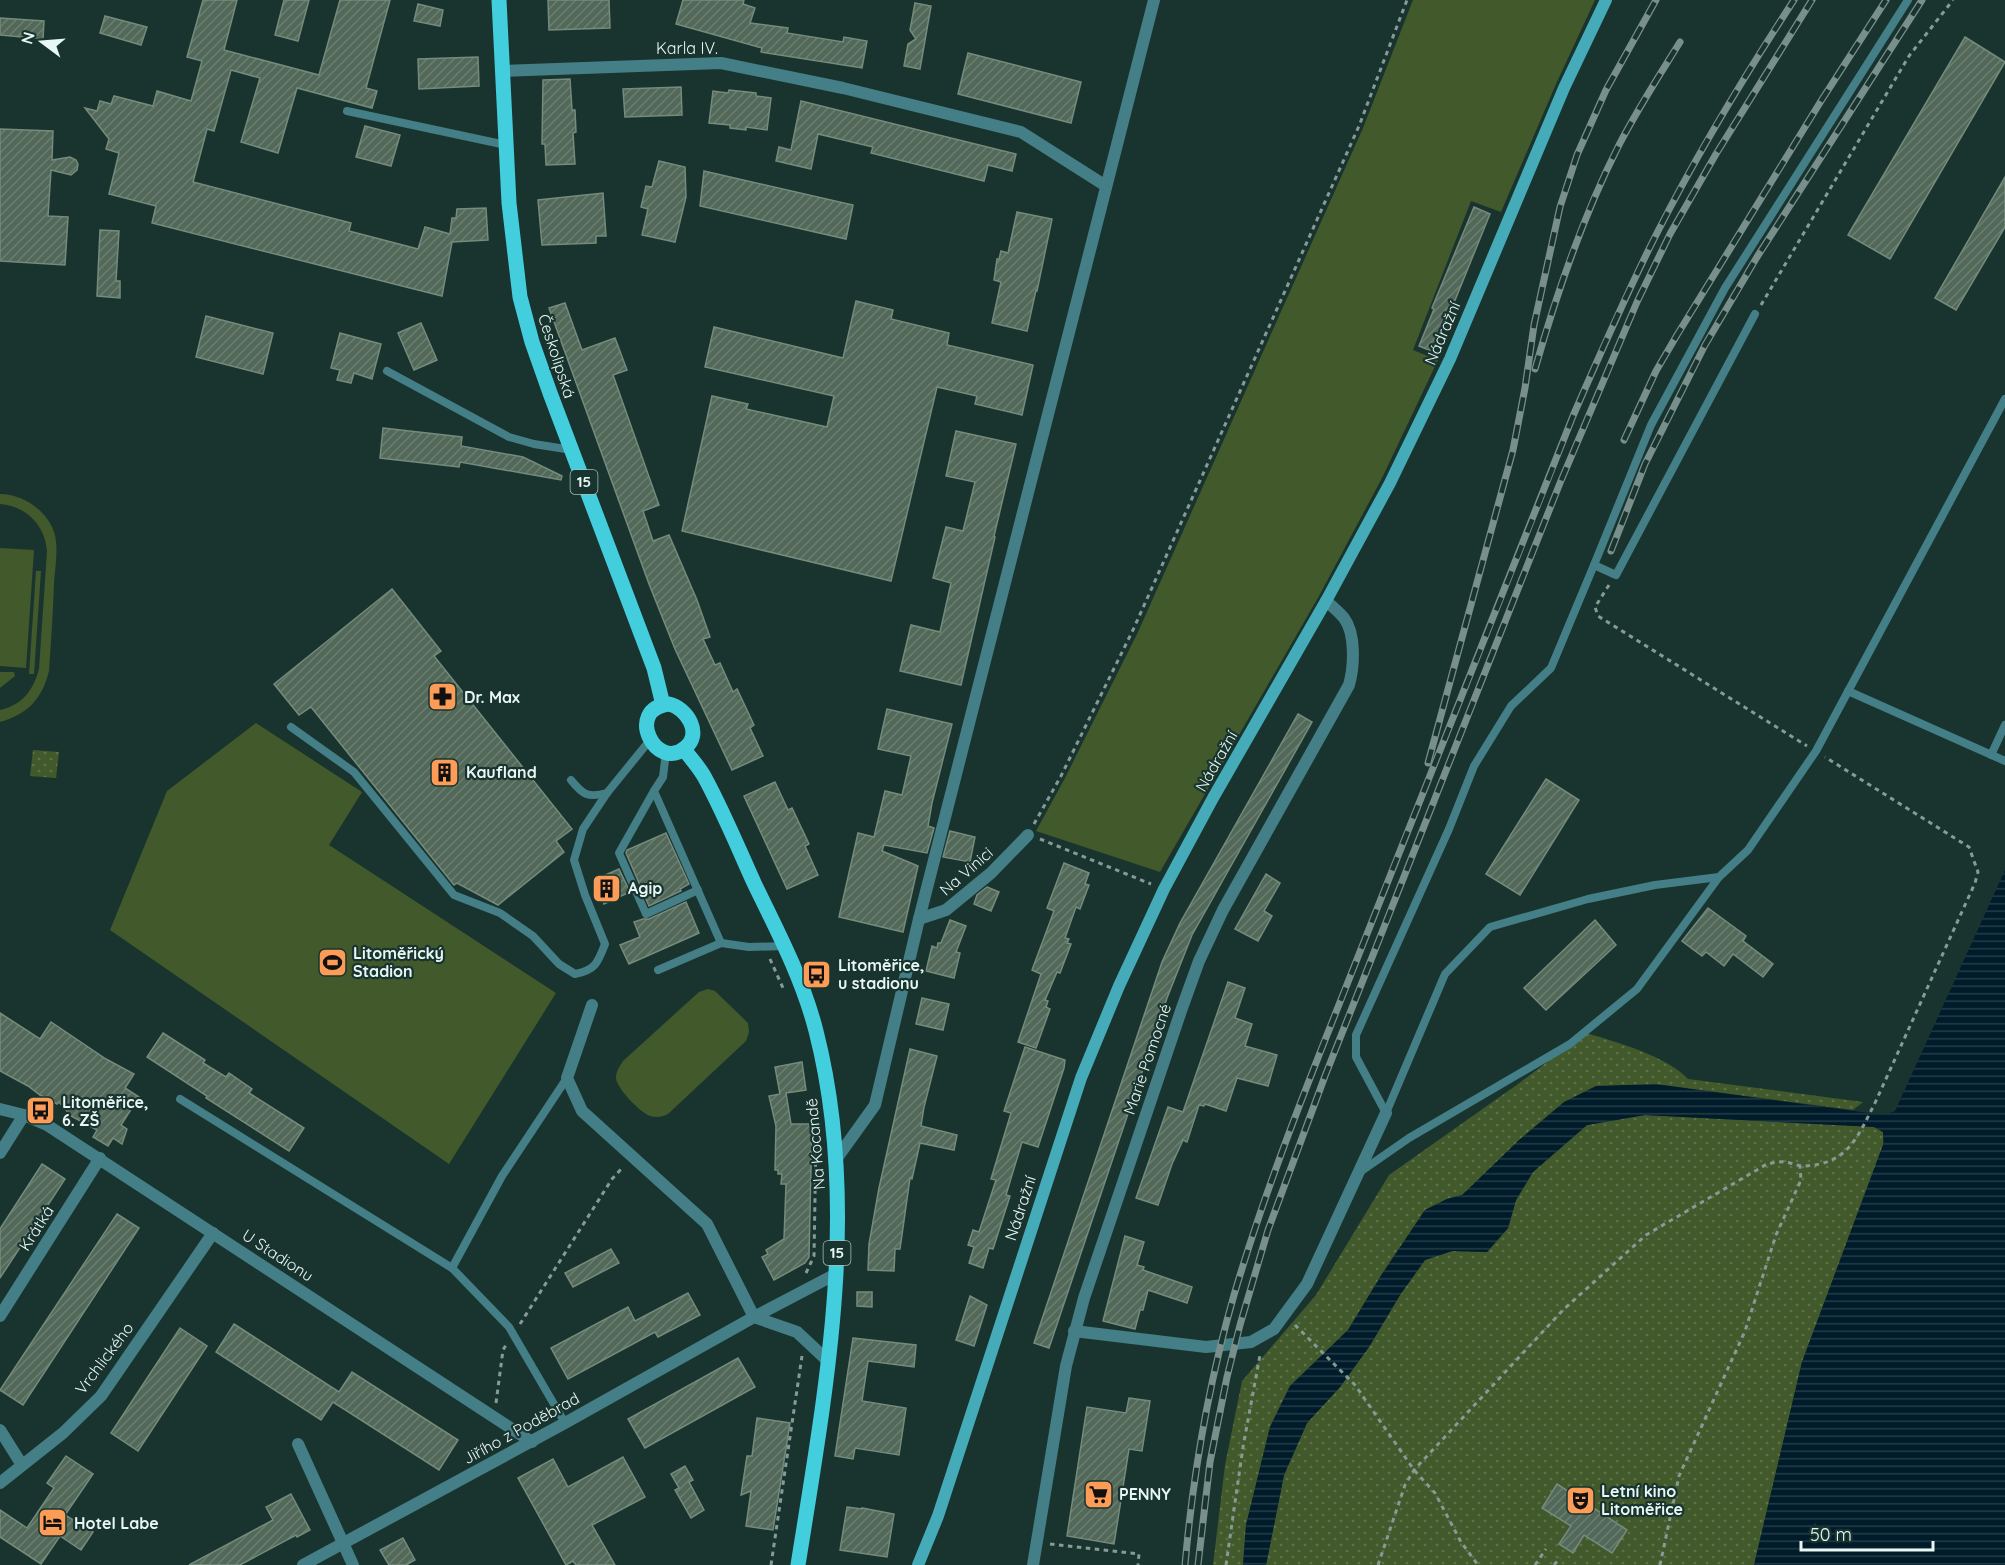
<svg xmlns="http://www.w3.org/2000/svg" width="2005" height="1565" font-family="Quicksand,sans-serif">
<defs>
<pattern id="park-dots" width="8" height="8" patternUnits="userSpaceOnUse" patternTransform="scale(1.5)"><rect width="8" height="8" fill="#42592b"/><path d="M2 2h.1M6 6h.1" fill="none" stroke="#5d724a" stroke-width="1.8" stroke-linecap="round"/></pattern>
<pattern id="water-rules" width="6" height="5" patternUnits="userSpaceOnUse" patternTransform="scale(1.5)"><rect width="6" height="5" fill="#001b29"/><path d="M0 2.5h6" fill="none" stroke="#253d49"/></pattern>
<pattern id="building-hatch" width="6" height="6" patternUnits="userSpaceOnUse" patternTransform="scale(1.5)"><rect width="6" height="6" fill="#526859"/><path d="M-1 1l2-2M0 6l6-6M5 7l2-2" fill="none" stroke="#6b7e71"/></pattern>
</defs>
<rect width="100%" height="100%" fill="#19342f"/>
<!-- park -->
<g fill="url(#park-dots)">
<polygon points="33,750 59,752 56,778 30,776"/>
<path d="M1586,1033c30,9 81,23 102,46l175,23 -10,8 -198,-26 -170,91 -23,20 -15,4 -22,11 -43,64 -34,56 -58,56 -20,41 -24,98 -3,40h-30l12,-100 17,-84 74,-86 73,-120 129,-91z"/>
<polygon points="1645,1115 1874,1127 1883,1132 1883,1147 1802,1362 1754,1565 1266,1565 1284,1475 1307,1423 1340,1387 1369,1347 1400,1295 1425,1260 1452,1251 1487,1252 1508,1228 1516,1200 1533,1172 1587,1125"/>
</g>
<!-- garden -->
<g fill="#42592b">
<polygon points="1413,0 1595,0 1556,84 1501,212 1471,201 1413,350 1438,360 1382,478 1319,596 1160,872 1036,831 1065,778 1138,632 1363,128"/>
<path d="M0,494c22,0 47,16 54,38 5,15 1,35 0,51 -1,29 -3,59 -5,88 -7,28 -21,43 -49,51v-12c22,-5 33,-19 39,-41l8,-118c-2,-26 -21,-45 -47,-47z"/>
<polygon points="0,548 34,550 26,668 0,666"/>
<polygon points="36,571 41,571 34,674 29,674"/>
<polygon points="0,672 14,672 15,676 0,688"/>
<polygon points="256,723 362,792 329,845 556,993 449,1164 110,930 167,791"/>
<path d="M708,989l7,2 33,32 1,9 -3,9 -78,73c-6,3 -11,4 -18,2 -10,-4 -33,-27 -34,-38 0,-7 4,-12 7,-17l76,-69z"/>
</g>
<!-- water -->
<polygon fill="url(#water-rules)" points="2005,870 2005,1565 1754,1565 1802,1362 1884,1142 1883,1132 1874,1127 1645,1115 1587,1125 1533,1172 1516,1200 1508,1228 1487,1252 1452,1251 1425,1260 1400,1295 1369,1347 1340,1387 1307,1423 1284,1475 1266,1565 1243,1565 1246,1525 1270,1427 1290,1386 1348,1330 1382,1274 1425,1210 1447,1199 1462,1195 1519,1140 1564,1102 1596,1086 1655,1084 1884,1115 1895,1111"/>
<!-- building -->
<g fill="url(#building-hatch)" stroke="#758b7c" stroke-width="1.5">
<polygon points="203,0 237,0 224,50 319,75 340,0 390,0 366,88 377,91 372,108 297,88 278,153 241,142 260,78 231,70 214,131 207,129 193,182 351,223 349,231 418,249 425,227 450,234 452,218 456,218 457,209 486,208 488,240 452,242 442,296 152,223 156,206 109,194 119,153 106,149 109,139 85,108 97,111 100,101 111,104 114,96 153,106 157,91 191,101 202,61 187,57"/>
<polygon points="284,0 309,0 298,41 275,35"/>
<polygon points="548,0 609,0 610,28 549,30"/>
<polygon points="683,0 744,0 743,4 755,8 750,23 788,28 787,33 843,42 844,37 867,41 862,68 761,52 762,48 676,24"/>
<polygon points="915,3 931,6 920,69 904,66 908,44 916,39 910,30"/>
<polygon points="418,4 443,10 440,26 414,21"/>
<polygon points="105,16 147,27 141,45 100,33"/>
<polygon points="0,18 44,21 43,39 0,35"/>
<polygon points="1965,37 2005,62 1890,259 1848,235"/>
<polygon points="968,53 1081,82 1071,123 958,94"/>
<polygon points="478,57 479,86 419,89 418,59"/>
<polygon points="570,79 572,110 575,110 576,132 573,133 575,164 546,165 545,144 542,144 543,80"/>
<polygon points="681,87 682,115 625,117 623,89"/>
<polygon points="729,90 756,93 756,96 771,98 767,130 746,127 746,130 730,128 730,125 709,123 713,91 728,93"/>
<polygon points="801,101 1016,154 1012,171 988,165 984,181 871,153 873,147 818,134 811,169 776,161 779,147 791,150"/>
<polygon points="365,126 400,135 391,166 356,157"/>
<polygon points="0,129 53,131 52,160 70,157 76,160 78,164 77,170 71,175 51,170 48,216 68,217 65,265 0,261"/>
<polygon points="659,161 685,167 686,197 675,242 642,235 648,209 641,207 646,186 652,187"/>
<polygon points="704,171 853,205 846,239 700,206"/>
<polygon points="2005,177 2005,227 1956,310 1935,298"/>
<polygon points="603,193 606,236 596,236 596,243 542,245 538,200"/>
<polygon points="1474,207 1490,214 1434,352 1419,346 1434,309 1432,308"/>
<polygon points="1017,212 1052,219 1037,291 1036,290 1027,331 992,323 1001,282 994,280 997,259 999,259 1001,251 1008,253"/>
<polygon points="100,230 119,231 116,281 120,281 120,298 97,296"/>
<polygon points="856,301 893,310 891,319 949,333 947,345 1033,365 1022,415 975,404 977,396 937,387 891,581 682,531 712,396 748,404 746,409 827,427 834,396 705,367 714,327 843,358"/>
<polygon points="565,303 582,350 615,338 627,370 613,375 659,505 643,511 653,541 669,535 697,600 710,637 703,639 715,665 720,663 733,692 737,689 754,725 750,728 763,756 732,770 675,649 649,584 549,308"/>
<polygon points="206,316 273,333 263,374 196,357"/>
<polygon points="421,323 437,360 414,370 398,333"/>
<polygon points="340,333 381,344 372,379 354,373 351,383 337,380 340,370 331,368"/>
<polygon points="383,428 462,437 461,446 523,457 562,476 561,480 460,462 459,467 380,458"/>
<polygon points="956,431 1016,444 994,536 995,537 961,685 900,671 911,625 940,632 951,583 933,578 946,527 963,531 975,482 946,476"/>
<polygon points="392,589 441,651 434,656 572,829 556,841 564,852 498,905 457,883 454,885 311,707 299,715 274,684"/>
<polygon points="887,709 952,724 932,803 928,826 934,828 927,853 884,845 882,851 918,866 903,932 839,917 858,833 874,837 885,791 902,795 911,756 878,749"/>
<polygon points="1298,714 1312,722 1192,935 1167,998 1049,1348 1034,1343 1162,962 1180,923"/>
<polygon points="1546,779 1579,800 1520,895 1486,874"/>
<polygon points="775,782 788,810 792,808 809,844 805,846 818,875 787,889 744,796"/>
<polygon points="950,831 975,837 970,862 943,857"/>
<polygon points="666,833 689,884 680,889 681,891 649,906 626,853 627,850"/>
<polygon points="1064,863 1089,873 1085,884 1089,885 1080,909 1076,907 1065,938 1069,939 1067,943 1071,944 1060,973 1057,972 1045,1000 1048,1001 1046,1007 1050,1009 1036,1048 1018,1042 1041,974 1032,970 1054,911 1047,908"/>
<polygon points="619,869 630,892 604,904 594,880"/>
<polygon points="1266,874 1280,883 1264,911 1272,916 1258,941 1235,929"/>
<polygon points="987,887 999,892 991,911 974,904 977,895"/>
<polygon points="686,902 699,933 629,964 620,945 640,937 634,922 643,919 649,919"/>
<polygon points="1708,908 1746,936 1743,941 1773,964 1763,977 1733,954 1724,966 1706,952 1702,956 1682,941"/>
<polygon points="950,920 966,926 956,952 960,953 954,978 926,971 932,946 937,948 938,943 941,943"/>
<polygon points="1595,920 1616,945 1546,1010 1524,988"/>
<polygon points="1228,982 1245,988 1235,1018 1252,1024 1245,1046 1277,1055 1268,1086 1237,1078 1226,1111 1205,1104 1204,1106 1199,1105 1187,1142 1183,1140 1172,1164 1158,1205 1136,1198 1168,1107 1183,1112"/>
<polygon points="922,998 949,1004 943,1030 916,1024"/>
<polygon points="0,1013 40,1039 51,1022 106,1059 134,1074 125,1088 139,1097 121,1125 127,1129 122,1144 113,1138 108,1146 93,1137 97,1130 71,1116 59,1102 57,1104 40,1095 28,1086 0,1071"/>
<polygon points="163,1033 205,1060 203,1063 226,1077 229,1073 252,1089 249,1093 304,1128 289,1151 206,1098 207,1096 147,1057"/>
<polygon points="1025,1047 1065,1060 1064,1068 1038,1147 1022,1142 1006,1195 1010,1196 993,1249 989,1248 983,1268 969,1263 974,1247 968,1245 973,1230 979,1232 996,1180 991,1179 1011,1113 1004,1111"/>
<polygon points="910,1049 937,1056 924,1107 921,1126 957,1135 954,1150 920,1143 912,1179 910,1178 900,1249 895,1249 894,1271 868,1270 869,1244 879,1188"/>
<polygon points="802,1062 806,1090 786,1093 791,1124 812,1124 809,1257 805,1263 774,1280 762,1257 768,1254 766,1250 784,1239 786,1184 781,1184 782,1174 778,1174 778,1170 775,1170 776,1126 769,1096 780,1094 775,1067"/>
<polygon points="42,1164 65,1179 0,1278 0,1229"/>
<polygon points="117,1214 139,1228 23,1405 0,1390"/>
<polygon points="1125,1236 1144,1242 1137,1265 1144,1267 1143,1270 1192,1287 1187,1303 1148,1290 1143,1310 1140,1310 1135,1329 1103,1321"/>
<polygon points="611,1249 619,1263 573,1287 565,1273"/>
<polygon points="857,1292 872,1292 872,1307 857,1306"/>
<polygon points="688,1293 700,1315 658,1337 655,1332 568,1379 551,1348 628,1307 635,1321"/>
<polygon points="970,1296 987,1305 974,1346 956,1340"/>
<polygon points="234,1324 339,1392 352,1372 458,1440 439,1470 333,1402 321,1420 216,1352"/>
<polygon points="180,1328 207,1346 138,1451 111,1433"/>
<polygon points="853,1338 916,1345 914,1367 868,1361 862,1401 906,1408 899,1455 855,1448 853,1459 835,1456"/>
<polygon points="738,1358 755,1387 645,1448 628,1419"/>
<polygon points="1129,1398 1150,1401 1142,1451 1129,1449 1114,1544 1067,1536 1087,1407 1126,1413"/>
<polygon points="757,1418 790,1423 773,1530 746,1526 751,1491 741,1495 747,1456 752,1456"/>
<polygon points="66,1456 93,1474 65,1515 93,1532 81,1550 60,1536 41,1564 0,1537 0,1510 27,1528 54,1488 47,1483"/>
<polygon points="623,1457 645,1497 592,1525 615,1565 576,1565 573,1561 566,1565 518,1478 553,1459 568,1487"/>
<polygon points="685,1466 693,1480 689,1482 704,1510 691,1518 675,1490 679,1488 671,1474"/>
<polygon points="1557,1484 1627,1530 1612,1553 1584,1535 1573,1553 1559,1544 1571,1526 1542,1508"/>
<polygon points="291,1494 310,1530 297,1537 296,1535 240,1565 189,1565 273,1520 266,1507"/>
<polygon points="847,1507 862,1509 862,1508 894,1514 887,1557 840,1550"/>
<polygon points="403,1538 415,1560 406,1565 389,1565 380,1550"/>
</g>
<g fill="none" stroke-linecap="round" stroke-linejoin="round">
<!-- path -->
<g stroke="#869b97" stroke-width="3" stroke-dasharray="4.5 4.5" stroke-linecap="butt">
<polyline points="1761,305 1909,56 1953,0"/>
<polyline points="1609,585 1595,607 1598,616 1807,746"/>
<polyline points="1034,824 1061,776 1133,630 1359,126 1407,0"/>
<polyline points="1040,839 1151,884"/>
<polyline points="770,959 783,988"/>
<polyline points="806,1273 814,1256 816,1140"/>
<polyline points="520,1324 612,1179 623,1167"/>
<polyline points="1295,1325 1355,1385 1414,1470 1435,1493 1461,1542 1478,1565"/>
<polyline points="496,1403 503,1350 506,1345"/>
<polyline points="1050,1544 1139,1554 1138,1565"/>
<polyline points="771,1565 802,1356"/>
<polyline points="1226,1565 1243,1447 1260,1355"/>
<path d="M1378,1565l27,-80 9,-15 149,-160 83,-75 121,-71c6,-1 13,-3 19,-2 6,1 11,4 18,4 44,-2 53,-28 71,-63l100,-220 3,-11 -9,-25 -144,-90"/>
<polyline points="1535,1565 1546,1549"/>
<polyline points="1554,1565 1560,1558"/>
<polyline points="1660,1565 1679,1476 1745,1331 1776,1235 1801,1180 1800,1166"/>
</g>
<!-- service -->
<g stroke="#447e86" stroke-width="8">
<polyline points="347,111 506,145"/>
<polyline points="1755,314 1616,575 1594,565 1651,425 1725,288 1908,0"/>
<polyline points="387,371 509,437 534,444 572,450"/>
<polyline points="1848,691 2005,761"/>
<path d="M291,727l63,45 100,123 46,18 33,23 26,28 16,10c21,-4 23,-12 30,-30l-20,-49 -11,-35 9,-31 24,-36 43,-53"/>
<polyline points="666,752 663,777 654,791 721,943"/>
<polyline points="1991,755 2005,725"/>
<path d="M571,780c12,15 17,18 36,13"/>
<polyline points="654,791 619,853 646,914 698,890"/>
<polyline points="658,970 721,943 749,947 784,946"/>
<polyline points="180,1099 452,1268 509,1327 565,1423"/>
<polyline points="1386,1113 1445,974 1490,927 1588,899 1655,885 1719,877 1748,850 1816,751 2005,399"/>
<polyline points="1386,1113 1356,1057 1356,1035 1449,829 1474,766 1511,706 1551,668 1594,565"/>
<polyline points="1360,1172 1409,1138 1570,1044 1637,989 1719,877"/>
<polyline points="452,1268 502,1176 567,1078"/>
</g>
<!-- minor -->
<g stroke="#447e86" stroke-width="12">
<polyline points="502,71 721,63 843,88 1021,132 1106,186"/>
<polyline points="919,919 946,910 991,873 1028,835"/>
<polyline points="592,1005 567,1078 582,1111 707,1224 754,1317"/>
<polyline points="0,1109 24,1115 47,1125 532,1442"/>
<polyline points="0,1153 24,1115"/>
<polyline points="837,1158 875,1105 919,919 1154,0"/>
<polyline points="0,1316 100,1158"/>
<polyline points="754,1317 797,1332 829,1362"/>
<polyline points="1074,1331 1206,1347 1251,1342 1274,1329 1307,1284 1386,1113"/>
<polyline points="0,1430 22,1465"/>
<polyline points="298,1444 353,1565"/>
<polyline points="0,1483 63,1433 101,1396 213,1233"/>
<polyline points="303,1565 565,1423 754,1317 836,1274"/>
<path d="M1033,1565l33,-199 18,-68 98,-290 17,-47 24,-51 126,-225c5,-18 7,-51 -5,-67 -5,-6 -12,-12 -18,-17"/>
</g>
<!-- secondary -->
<polyline stroke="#46abb8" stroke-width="12" points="918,1565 938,1516 1081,1078 1119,986 1164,889 1213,798 1326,601 1390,483 1450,359 1564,88 1606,0"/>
<!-- primary -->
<g stroke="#43cede" stroke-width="15">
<polyline points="499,0 509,203 520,297 532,342 550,393 654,668 663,705"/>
<path d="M669,704c18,4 34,30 16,44 -29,24 -61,-39 -16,-44z"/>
<path d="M684,749c7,10 16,19 21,29 19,35 34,72 50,107 23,47 48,95 61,146 45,176 10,358 -18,534"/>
</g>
<defs>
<g id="rail">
<path d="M1535,369c22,-77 48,-153 84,-224 18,-35 40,-69 61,-103"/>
<polyline points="1624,440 1656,371 1677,335 1821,101 1886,0"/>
<polyline points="1611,551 1645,464 1705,345 1757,257 1922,0"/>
<polyline points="1428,763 1513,450 1525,388 1534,325 1560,207 1577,155 1606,90 1656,0"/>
<path d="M1185,1565c8,-91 24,-183 49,-270 36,-122 85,-239 131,-356 69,-175 140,-349 208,-523 27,-62 54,-124 84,-183 41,-81 88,-158 137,-233"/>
<polyline points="1198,1565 1210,1462 1227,1377 1240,1325 1268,1230 1325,1076 1560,483 1637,302 1670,234 1716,154 1812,0"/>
</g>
</defs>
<!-- rail casing -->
<use href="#rail" stroke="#798f8b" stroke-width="7"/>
<!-- rail -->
<use href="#rail" stroke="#19342f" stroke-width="4.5" stroke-dasharray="14" stroke-linecap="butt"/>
</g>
<!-- icons -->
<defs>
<symbol id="pharmacy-square" viewBox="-11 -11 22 22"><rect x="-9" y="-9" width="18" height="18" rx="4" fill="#fd9c56" stroke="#19342f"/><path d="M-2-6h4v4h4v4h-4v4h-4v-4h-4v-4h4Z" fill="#111"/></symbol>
<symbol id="building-square" viewBox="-11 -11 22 22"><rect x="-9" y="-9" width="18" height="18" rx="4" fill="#fd9c56" stroke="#19342f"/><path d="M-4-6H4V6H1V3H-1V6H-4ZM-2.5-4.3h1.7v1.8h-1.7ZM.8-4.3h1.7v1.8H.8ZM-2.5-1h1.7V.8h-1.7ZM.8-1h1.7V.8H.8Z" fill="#111"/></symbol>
<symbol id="stadium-square" viewBox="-11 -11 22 22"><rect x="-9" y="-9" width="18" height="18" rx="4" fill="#fd9c56" stroke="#19342f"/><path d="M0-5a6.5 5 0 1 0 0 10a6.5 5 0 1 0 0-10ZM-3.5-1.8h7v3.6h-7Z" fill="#111"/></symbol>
<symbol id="bus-square" viewBox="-11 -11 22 22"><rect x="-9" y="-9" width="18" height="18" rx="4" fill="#fd9c56" stroke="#19342f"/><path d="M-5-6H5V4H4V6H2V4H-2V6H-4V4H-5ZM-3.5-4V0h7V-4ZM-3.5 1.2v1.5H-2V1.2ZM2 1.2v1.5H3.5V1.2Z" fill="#111"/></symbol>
<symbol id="supermarket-square" viewBox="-11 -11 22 22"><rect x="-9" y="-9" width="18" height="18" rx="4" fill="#fd9c56" stroke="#19342f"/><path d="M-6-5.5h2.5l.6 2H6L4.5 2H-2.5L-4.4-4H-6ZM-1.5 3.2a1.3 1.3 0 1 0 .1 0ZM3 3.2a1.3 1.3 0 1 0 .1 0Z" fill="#111"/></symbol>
<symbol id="theatre-square" viewBox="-11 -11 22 22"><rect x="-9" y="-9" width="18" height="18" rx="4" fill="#fd9c56" stroke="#19342f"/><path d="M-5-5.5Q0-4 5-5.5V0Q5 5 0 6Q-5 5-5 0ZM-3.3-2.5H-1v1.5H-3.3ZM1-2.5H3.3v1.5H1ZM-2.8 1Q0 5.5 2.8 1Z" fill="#111"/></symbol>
<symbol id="hotel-square" viewBox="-11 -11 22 22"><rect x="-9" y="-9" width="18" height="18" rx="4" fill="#fd9c56" stroke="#19342f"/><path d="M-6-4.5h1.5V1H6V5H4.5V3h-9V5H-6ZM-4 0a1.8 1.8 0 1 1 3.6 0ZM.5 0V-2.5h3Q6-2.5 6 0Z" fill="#111"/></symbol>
</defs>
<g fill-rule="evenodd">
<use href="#pharmacy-square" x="426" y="680" width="33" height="33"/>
<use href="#building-square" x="428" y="756" width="33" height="33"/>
<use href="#building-square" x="590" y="872" width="33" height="33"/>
<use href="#stadium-square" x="316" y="946" width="33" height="33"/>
<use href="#bus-square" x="800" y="958" width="33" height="33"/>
<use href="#bus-square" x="24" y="1094" width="33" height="33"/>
<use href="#supermarket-square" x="1082" y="1478" width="33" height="33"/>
<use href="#theatre-square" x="1564" y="1484" width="33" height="33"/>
<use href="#hotel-square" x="36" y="1506" width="33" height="33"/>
</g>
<g text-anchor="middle" stroke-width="4.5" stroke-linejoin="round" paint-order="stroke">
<!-- shield labels -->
<g fill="#19342f" stroke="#a9bcb9" stroke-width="1.5">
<rect x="570.5" y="470" width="27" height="24" rx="4.5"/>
<rect x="823.5" y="1241" width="27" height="24" rx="4.5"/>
</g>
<g font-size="15" font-weight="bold" fill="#e7f7f4">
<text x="584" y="487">15</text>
<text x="837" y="1258">15</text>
</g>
<!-- street labels -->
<g font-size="16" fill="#e7f7f4" stroke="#19342f">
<text x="687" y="54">Karla IV.</text>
<text transform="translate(1442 333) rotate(-67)" y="6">Nádražní</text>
<text transform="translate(557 356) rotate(72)" y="6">Českolipská</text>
<text transform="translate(1216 761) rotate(-60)" y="6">Nádražní</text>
<text transform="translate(966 871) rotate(-41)" y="6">Na Vinici</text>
<text transform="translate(1147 1059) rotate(-71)" y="6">Marie Pomocné</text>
<text transform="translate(815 1144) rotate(-95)" y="6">Na Kocandě</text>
<text transform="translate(1020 1208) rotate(-72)" y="6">Nádražní</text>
<text transform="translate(36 1228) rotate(-58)" y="6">Krátká</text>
<text transform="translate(278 1255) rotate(33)" y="6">U Stadionu</text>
<text transform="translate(104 1358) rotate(-53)" y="6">Vrchlického</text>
<text transform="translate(521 1428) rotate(-29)" y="6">Jiřího z Poděbrad</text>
</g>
<!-- poi labels -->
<g font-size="16" font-weight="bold" fill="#e7f7f4" stroke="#19342f" text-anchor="start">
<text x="464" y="703">Dr. Max</text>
<text x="466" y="778">Kaufland</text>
<text x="628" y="894">Agip</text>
<text x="353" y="959">Litoměřický<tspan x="353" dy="18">Stadion</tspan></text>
<text x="838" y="971">Litoměřice,<tspan x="838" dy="18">u stadionu</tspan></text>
<text x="62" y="1108">Litoměřice,<tspan x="62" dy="18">6. ZŠ</tspan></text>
<text x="1601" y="1497">Letní kino<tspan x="1601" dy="18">Litoměřice</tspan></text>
<text x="1119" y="1500">PENNY</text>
<text x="74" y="1529">Hotel Labe</text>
</g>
</g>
<!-- north arrow -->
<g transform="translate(42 42) rotate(286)" stroke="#19342f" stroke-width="4.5" paint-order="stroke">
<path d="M0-4.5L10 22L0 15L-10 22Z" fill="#e7f7f4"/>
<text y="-9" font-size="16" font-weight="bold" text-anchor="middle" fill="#e7f7f4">N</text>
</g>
<!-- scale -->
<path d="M1801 1541v9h132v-9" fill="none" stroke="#e7f7f4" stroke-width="3"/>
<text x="1810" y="1541" font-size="18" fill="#e7f7f4" stroke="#19342f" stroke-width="4.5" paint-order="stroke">50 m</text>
</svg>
